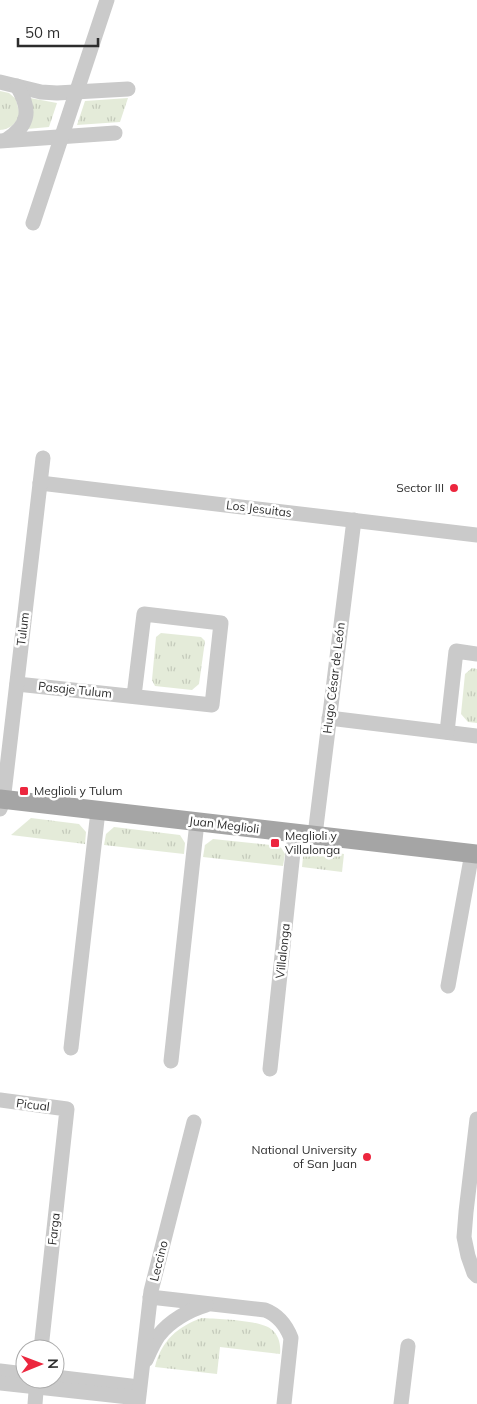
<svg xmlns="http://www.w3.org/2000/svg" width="477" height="1404" font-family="Mulish,sans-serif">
<defs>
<pattern id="park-tufts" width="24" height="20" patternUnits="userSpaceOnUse" patternTransform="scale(1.25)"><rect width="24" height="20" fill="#e4ebd9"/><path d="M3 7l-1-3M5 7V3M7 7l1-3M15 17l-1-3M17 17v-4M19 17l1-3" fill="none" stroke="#c4cabb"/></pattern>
</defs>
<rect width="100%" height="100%" fill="#fff"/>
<!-- park -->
<g fill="url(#park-tufts)">
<path d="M0,91l9,2 7,6 4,17c-6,8 -9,13 -20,14z"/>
<polygon points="30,98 57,103 49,127 27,129"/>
<polygon points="128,98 120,122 77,125 85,101"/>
<polygon points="161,633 201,637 205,641 199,684 192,690 155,686 152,680 156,637"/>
<polygon points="472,668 477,669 477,723 468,722 461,714 465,674"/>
<polygon points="31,818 79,824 86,832 85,844 11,835"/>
<polygon points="114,827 180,835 185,843 184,854 104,845 106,834"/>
<polygon points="213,839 280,846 285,854 283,866 203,857 205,845"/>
<polygon points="310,849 344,854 342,872 302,867 303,857"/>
<path d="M202,1318c16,1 58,2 69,11 8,6 10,16 9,25l-60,-7 -3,27 -62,-7c6,-26 23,-41 47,-49z"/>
</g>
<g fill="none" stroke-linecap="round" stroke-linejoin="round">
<!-- minor -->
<g stroke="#cacaca" stroke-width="15">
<polyline points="0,82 41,92 57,93 128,89"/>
<path d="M6,140c24,-15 25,-31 11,-54"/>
<polyline points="0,141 115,133"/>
<polyline points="33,223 107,0"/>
<polyline points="40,483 477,535"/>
<polyline points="17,684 212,705 221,623 144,614 134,696"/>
<polyline points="329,718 477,736"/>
<polyline points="447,732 456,651 477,654"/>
<polyline points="0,809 3,800 5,785 43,458"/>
<polyline points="315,835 354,520"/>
<polyline points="448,986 472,853"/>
<polyline points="71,1048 98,811"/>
<polyline points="171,1061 197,822"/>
<polyline points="270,1069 295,833"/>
<polyline points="0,1100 67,1109 41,1349"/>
<polyline points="477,1119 466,1212 464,1237 468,1256 474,1273 477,1276"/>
<path d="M150,1297l115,13c13,5 21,15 26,28l-7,66"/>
<path d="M146,1360c4,-9 8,-18 13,-25 11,-14 30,-25 47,-30"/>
<polyline points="0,1371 25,1374"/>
<polyline points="55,1377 139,1387"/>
<polyline points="0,1383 138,1398"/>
<polyline points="35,1404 37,1379"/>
<polyline points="138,1404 151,1291 194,1122"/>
<polyline points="401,1404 408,1346"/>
</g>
<!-- major -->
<polyline stroke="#a5a5a5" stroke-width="19" points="0,799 477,854"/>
</g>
<!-- markers -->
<g fill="#ec263e" stroke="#fff" stroke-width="2">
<circle cx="454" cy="488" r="5"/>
<rect x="19" y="786" width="10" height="10" rx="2.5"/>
<rect x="270" y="838" width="10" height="10" rx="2.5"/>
<circle cx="367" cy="1157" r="5"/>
</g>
<g text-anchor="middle" stroke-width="5" stroke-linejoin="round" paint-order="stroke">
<!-- poi labels -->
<g font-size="12" fill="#2d2d2d" stroke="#fff" text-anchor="end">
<text x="444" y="492">Sector III</text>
<text x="34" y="795" text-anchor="start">Meglioli y Tulum</text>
<text x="285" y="840" text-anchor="start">Meglioli y<tspan x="285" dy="14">Villalonga</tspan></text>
<text x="357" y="1154">National University<tspan x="357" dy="14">of San Juan</tspan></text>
</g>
<!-- street labels -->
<g font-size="12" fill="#2d2d2d" stroke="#fff">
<text transform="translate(259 509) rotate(7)" y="4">Los Jesuitas</text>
<text transform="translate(23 629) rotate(-83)" y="4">Tulum</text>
<text transform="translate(334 678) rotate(-83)" y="4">Hugo César de León</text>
<text transform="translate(75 690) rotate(6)" y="4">Pasaje Tulum</text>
<text transform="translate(224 825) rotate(7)" y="4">Juan Meglioli</text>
<text transform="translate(283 951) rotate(-84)" y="4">Villalonga</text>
<text transform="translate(33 1105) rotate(7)" y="4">Picual</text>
<text transform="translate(54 1229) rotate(-84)" y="4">Farga</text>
<text transform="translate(159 1261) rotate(-76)" y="4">Leccino</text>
</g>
</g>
<!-- north arrow -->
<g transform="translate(40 1364) rotate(89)"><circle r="24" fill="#ffffff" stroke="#ababab"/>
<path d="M0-4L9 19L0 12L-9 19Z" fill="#ec263e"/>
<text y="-8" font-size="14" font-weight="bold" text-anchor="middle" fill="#2d2d2d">N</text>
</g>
<!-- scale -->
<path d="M18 38v8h80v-8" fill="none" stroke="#2d2d2d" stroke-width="2.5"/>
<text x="25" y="38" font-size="15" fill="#2d2d2d" stroke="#ffffff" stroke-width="4" paint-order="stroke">50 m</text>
</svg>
